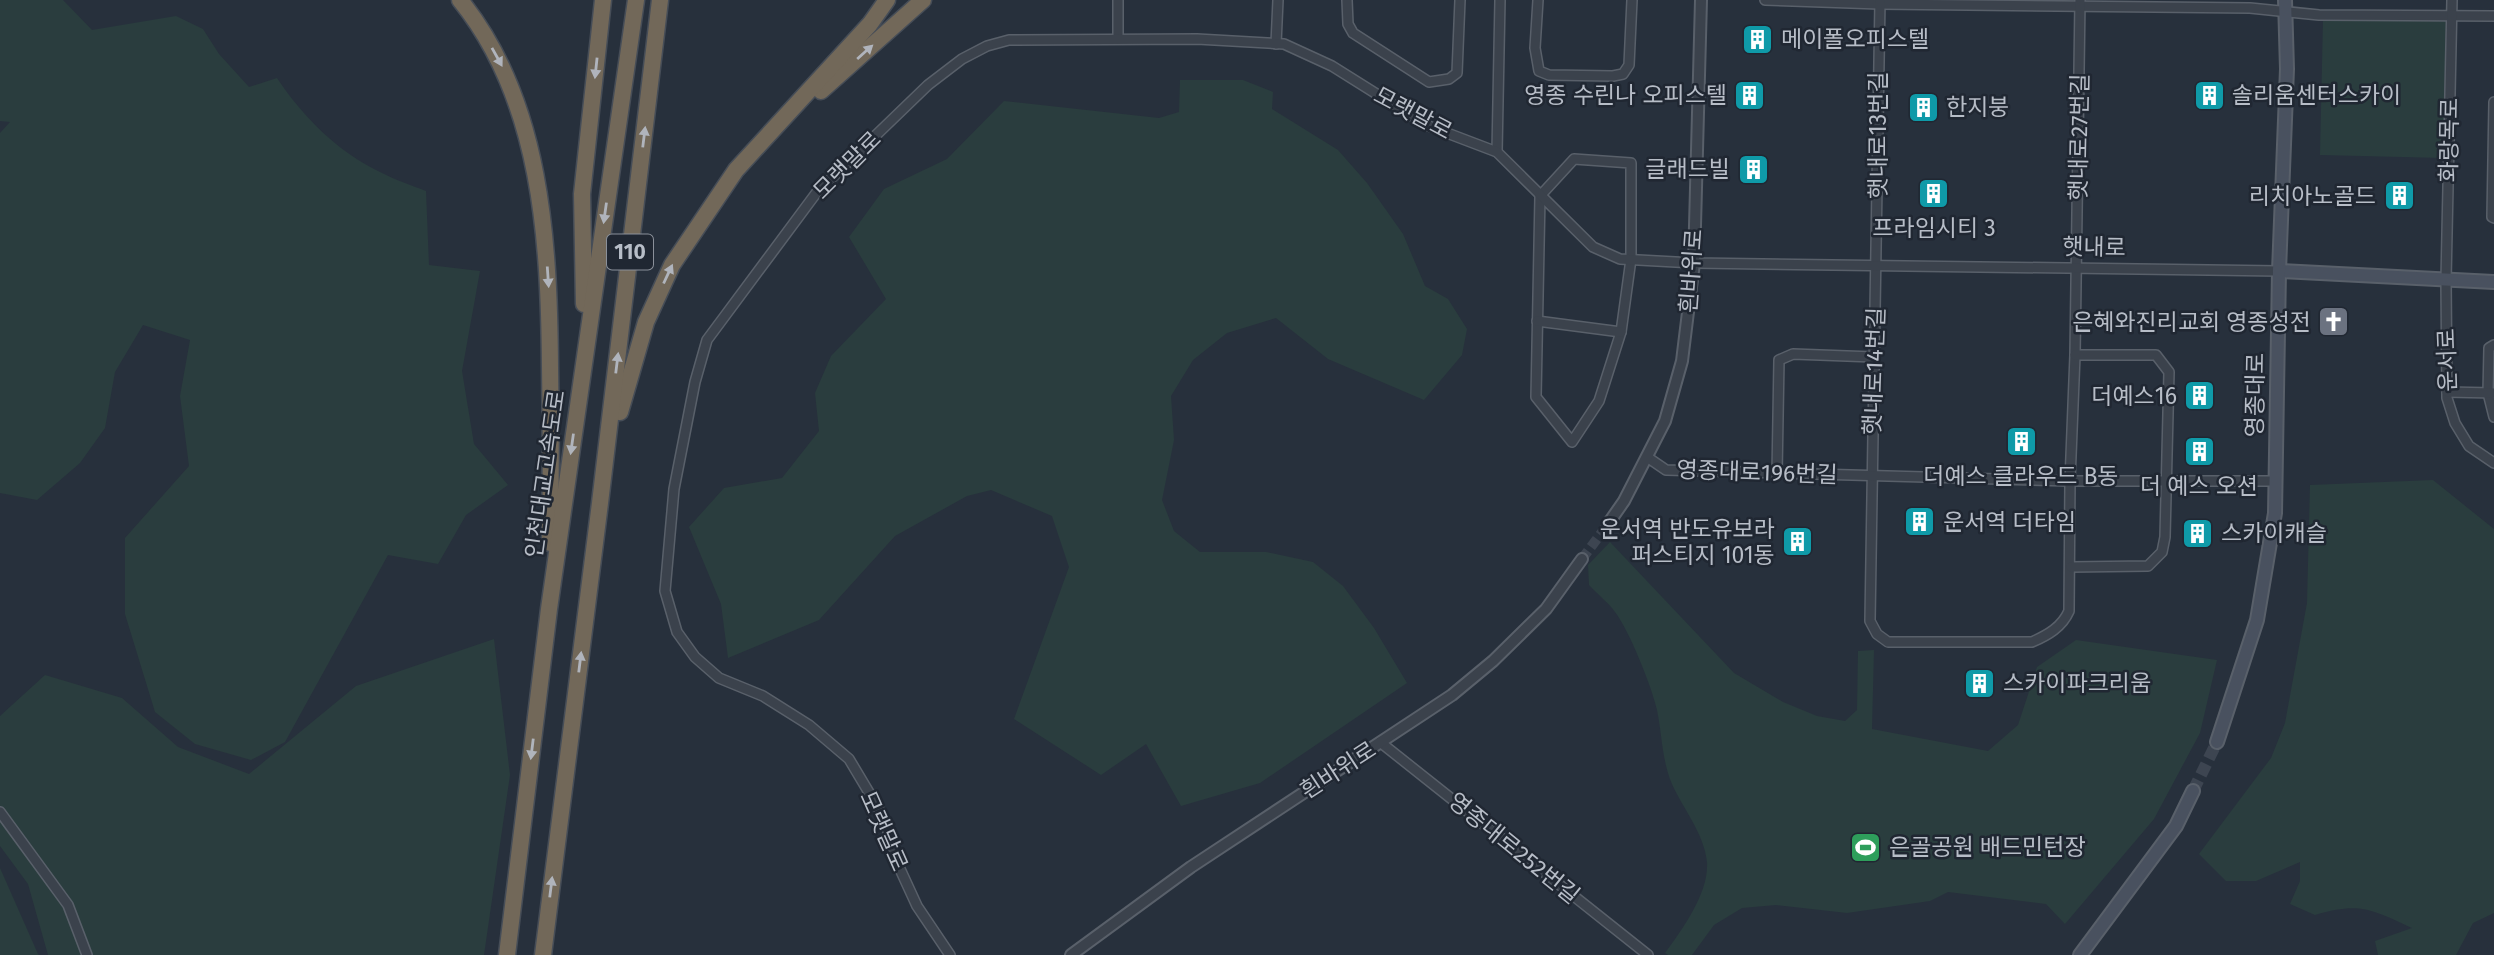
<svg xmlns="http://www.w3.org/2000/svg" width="2494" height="955" font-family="'Fira Sans','Noto Sans KR',sans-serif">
<rect width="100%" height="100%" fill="#27303c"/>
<!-- green -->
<g fill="#2a3d3e">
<path d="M0,0h63l29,30 84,-14 27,13 16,25 30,33 28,-9c26,39 61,74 103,94 15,8 31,13 46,19l3,74 51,6 -18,100 12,73 34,41 -42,30 -28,49 -50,-9 -103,187 -34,18 -56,-16 -40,-32 -30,-98v-76l64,-72 -9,-70 10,-56 -47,-15 -28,47 -10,56 -25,35 -43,37 -37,-7v-360l10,-11 -10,-1z"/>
<polygon points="2323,20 2446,20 2443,158 2320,155"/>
<polygon points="1180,80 1243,80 1273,92 1272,109 1338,150 1367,183 1403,234 1425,286 1448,299 1467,329 1462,355 1424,400 1328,359 1276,318 1227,333 1193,360 1171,396 1174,440 1162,500 1174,531 1200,552 1266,552 1313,562 1343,586 1374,628 1407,683 1260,783 1181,806 1146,744 1101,775 1014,719 1069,567 1052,516 991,490 967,496 895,536 819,620 728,658 721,604 689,527 724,488 782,478 819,431 815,393 831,356 886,299 849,237 884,189 947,159 1004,101 1159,118 1179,112"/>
<path d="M2433,480l61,49v384l-21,10 -17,32h-78l-3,-14 37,-13c-42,-19 -52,-26 -97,-13l-25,-11 10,-23v-19l-44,19h-30l-27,-27 72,-96 14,-35 22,-120 3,-118z"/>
<path d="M1610,542l124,131 49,29 34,14 28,5 12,-11 1,-59 16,-1 -2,79 116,22 30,-26 19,-58 39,-27 141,20 -17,73 -46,86 -89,105 -19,-20 -98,-12 -18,9 -83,12 -71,-8 -34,3 -28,17 -22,30h-24l-3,-2c18,-25 44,-60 42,-91 -3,-29 -24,-53 -35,-78 -10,-23 -10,-50 -15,-74 -5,-23 -28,-80 -42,-98 -7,-10 -18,-18 -26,-27l-1,-20z"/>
<polygon points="494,639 510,775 484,955 48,955 28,884 0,846 0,716 45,675 122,698 178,747 249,774 356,686"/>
<polygon points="0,868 38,954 39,955 0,955"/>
</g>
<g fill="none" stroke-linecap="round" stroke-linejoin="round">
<!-- tertiary-tunnel -->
<polyline stroke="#3d4551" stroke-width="10" stroke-dasharray="10 5" stroke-linecap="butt" points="1582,559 1608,524"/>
<!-- secondary-tunnel -->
<polyline stroke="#3d4551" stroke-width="12" stroke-dasharray="12 6" stroke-linecap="butt" points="2193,791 2217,742"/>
<defs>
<g id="minor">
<polyline points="1118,0 1118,39"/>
<polyline points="1347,0 1348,24 1353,33 1429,82 1449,79 1457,73 1460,0"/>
<polyline points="1538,0 1535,48 1539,71 1549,75 1613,76 1623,74 1629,65 1632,0"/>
<polyline points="1765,0 1879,4 2250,8 2319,15 2494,16"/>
<path d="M1880,0l-10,621 7,13 11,8h144c16,-7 30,-15 37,-31l1,-130 5,-126 5,-355"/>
<polyline points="2452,0 2446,280 2447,398 2455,423 2469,446 2494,463"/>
<polyline points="1276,44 1278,0"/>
<polyline points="2494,102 2492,217 2494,218"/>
<polyline points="1497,152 1500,0"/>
<polygon points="1574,159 1631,163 1631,259 1621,332 1599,401 1572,442 1536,397 1540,196"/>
<polyline points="1537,321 1621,332"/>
<polyline points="2494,345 2489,348 2488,393 2494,417"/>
<polyline points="2447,392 2494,393"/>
<polyline points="1647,457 1666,470 2070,481 2275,481"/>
<polyline points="1777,474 1779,360 1793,354 1874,357"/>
<polyline points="2071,567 2148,566 2162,552 2165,537 2169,372 2156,355 2075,355"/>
<polyline points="1380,742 1648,955"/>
<polyline points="0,812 68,905 87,955"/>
<polyline points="950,955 917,906 900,869 883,816 849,759 809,725 763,696 719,678 695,657 677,632 665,591 674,489 695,382 707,340 817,192 928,85 962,59 987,46 1009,40 1197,39 1284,44 1332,66 1426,125 1497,152 1593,247 1620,259 1694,263 2279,271"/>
</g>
<g id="tertiary">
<polyline points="1608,524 1624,501 1665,421 1682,361 1694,263 1701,0"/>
<polyline points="1071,955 1191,867 1452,695 1493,661 1546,609 1582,559"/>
</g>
<g id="secondary">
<polyline points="2279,271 2494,282"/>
<polyline points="2217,742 2257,620 2275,513 2279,271 2287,69 2285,0"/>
<polyline points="2080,955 2176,826 2193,791"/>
</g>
<g id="motorway">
<path d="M460,0c82,101 89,242 90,367 1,59 1,117 0,176"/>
<polyline points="821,91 923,0"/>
<polyline points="584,304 582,194 603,0"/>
<polyline points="620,412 646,322 672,265 736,170 870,24 887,0"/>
<polyline points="507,955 549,609 636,0"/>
<polyline points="543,955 600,503 660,0"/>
</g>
</defs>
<!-- minor casing -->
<use href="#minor" stroke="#59606a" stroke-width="12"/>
<!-- tertiary casing -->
<use href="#tertiary" stroke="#59606a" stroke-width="14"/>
<!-- secondary casing -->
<use href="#secondary" stroke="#59606a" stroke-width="16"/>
<!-- motorway casing -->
<use href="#motorway" stroke="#464d57" stroke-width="19"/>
<!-- minor -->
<use href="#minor" stroke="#3b424c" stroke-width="9"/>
<!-- tertiary -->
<use href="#tertiary" stroke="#3b424c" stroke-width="10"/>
<!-- secondary -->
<use href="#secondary" stroke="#49515f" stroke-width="12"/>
<!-- motorway -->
<use href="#motorway" stroke="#726859" stroke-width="16"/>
</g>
<!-- one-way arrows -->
<defs><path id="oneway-solid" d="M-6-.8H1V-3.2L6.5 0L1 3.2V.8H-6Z" transform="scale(1.75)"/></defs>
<g fill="#b0b4bc">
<use href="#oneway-solid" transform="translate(865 52) rotate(-42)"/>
<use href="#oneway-solid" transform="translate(497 57) rotate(61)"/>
<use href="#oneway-solid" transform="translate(596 68) rotate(96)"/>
<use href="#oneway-solid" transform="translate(644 137) rotate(-83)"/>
<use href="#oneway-solid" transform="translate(605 213) rotate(98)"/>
<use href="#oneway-solid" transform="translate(668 274) rotate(-65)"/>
<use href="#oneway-solid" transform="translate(548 277) rotate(86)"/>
<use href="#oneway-solid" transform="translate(617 363) rotate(-83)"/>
<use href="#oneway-solid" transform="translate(572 444) rotate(98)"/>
<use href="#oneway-solid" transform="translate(580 662) rotate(-83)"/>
<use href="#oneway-solid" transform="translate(532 749) rotate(97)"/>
<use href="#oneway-solid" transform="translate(551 887) rotate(-83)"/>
</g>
<!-- icons -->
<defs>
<symbol id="building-square" viewBox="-11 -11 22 22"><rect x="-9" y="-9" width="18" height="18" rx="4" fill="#0f9aa8" stroke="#202732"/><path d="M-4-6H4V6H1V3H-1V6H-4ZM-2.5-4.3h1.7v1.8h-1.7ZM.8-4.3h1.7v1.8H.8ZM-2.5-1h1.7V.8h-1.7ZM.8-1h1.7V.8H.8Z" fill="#fff"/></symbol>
<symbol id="church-square" viewBox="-11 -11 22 22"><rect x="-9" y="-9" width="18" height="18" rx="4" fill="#6b7280" stroke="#202732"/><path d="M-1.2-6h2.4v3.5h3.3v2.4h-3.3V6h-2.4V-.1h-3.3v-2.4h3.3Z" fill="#fff"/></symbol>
<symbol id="stadium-square" viewBox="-11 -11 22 22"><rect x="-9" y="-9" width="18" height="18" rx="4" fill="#2e9e5b" stroke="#202732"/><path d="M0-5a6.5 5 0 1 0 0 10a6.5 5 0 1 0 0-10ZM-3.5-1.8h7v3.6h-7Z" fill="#fff"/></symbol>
</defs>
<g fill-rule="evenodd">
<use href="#building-square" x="1740" y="22" width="35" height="35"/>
<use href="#building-square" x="1732" y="78" width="35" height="35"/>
<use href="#building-square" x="2192" y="78" width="35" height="35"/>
<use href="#building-square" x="1906" y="90" width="35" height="35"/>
<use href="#building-square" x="1736" y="152" width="35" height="35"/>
<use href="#building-square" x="1916" y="176" width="35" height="35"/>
<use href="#building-square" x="2382" y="178" width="35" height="35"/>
<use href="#church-square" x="2316" y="304" width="35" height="35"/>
<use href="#building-square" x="2182" y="378" width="35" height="35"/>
<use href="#building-square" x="2004" y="424" width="35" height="35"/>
<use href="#building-square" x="2182" y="434" width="35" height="35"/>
<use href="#building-square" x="1902" y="504" width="35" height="35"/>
<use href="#building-square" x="2180" y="516" width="35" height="35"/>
<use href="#building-square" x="1780" y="524" width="35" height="35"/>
<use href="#building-square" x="1962" y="666" width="35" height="35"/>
<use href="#stadium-square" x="1848" y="830" width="35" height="35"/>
</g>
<g text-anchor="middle" stroke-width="5" stroke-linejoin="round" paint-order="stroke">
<!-- shield labels -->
<rect fill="#202732" stroke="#8a909a" stroke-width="2" x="607" y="234.5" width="46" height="35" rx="5"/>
<g font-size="21" font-weight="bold" fill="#b7bdc7">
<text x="630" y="259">110</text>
</g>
<!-- poi labels -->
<g font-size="23" fill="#b7bdc7" stroke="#202732" text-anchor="start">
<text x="1781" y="47">메이폴오피스텔</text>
<text x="1727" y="103" text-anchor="end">영종 수린나 오피스텔</text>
<text x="2232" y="103">솔리움센터스카이</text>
<text x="1946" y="115">한지붕</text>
<text x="1730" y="177" text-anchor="end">글래드빌</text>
<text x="2376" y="204" text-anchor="end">리치아노골드</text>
<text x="1934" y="236" text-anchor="middle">프라임시티 3</text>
<text x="2311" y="330" text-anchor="end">은혜와진리교회 영종성전</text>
<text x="2177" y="404" text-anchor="end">더예스16</text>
<text x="2021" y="484" text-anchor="middle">더예스 클라우드 B동</text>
<text x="2199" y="494" text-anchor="middle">더 예스 오션</text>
<text x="1943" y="530">운서역 더타임</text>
<text x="1775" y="537" text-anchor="end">운서역 반도유보라<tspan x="1775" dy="26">퍼스티지 101동</tspan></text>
<text x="2221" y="541">스카이캐슬</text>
<text x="2003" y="691">스카이파크리움</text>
<text x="1889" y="855">은골공원 배드민턴장</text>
</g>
<!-- street labels -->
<g font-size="23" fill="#b7bdc7" stroke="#202732">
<text transform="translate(1413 113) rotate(28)" y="8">모랫말로</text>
<text transform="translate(1878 135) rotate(-90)" y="8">햇내로13번길</text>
<text transform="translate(2079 137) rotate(-89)" y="8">햇내로27번길</text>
<text transform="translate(2449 140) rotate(-89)" y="8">화랑목로</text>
<text transform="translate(847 165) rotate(-45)" y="8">모랫말로</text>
<text transform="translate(2094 247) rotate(1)" y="8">햇내로</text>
<text transform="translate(1691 271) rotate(-86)" y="8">흰바위로</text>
<text transform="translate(2447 360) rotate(-92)" y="8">운서로</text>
<text transform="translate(1874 371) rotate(-88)" y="8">햇내로14번길</text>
<text transform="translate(2255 395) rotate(-89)" y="8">영종대로</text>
<text transform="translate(1757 472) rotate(2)" y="8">영종대로196번길</text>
<text transform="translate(545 474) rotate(-82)" y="8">인천대교고속도로</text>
<text transform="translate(1338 770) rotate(-33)" y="8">흰바위로</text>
<text transform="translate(884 831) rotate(66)" y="8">모랫말로</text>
<text transform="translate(1514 848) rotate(39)" y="8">영종대로252번길</text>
</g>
</g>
</svg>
